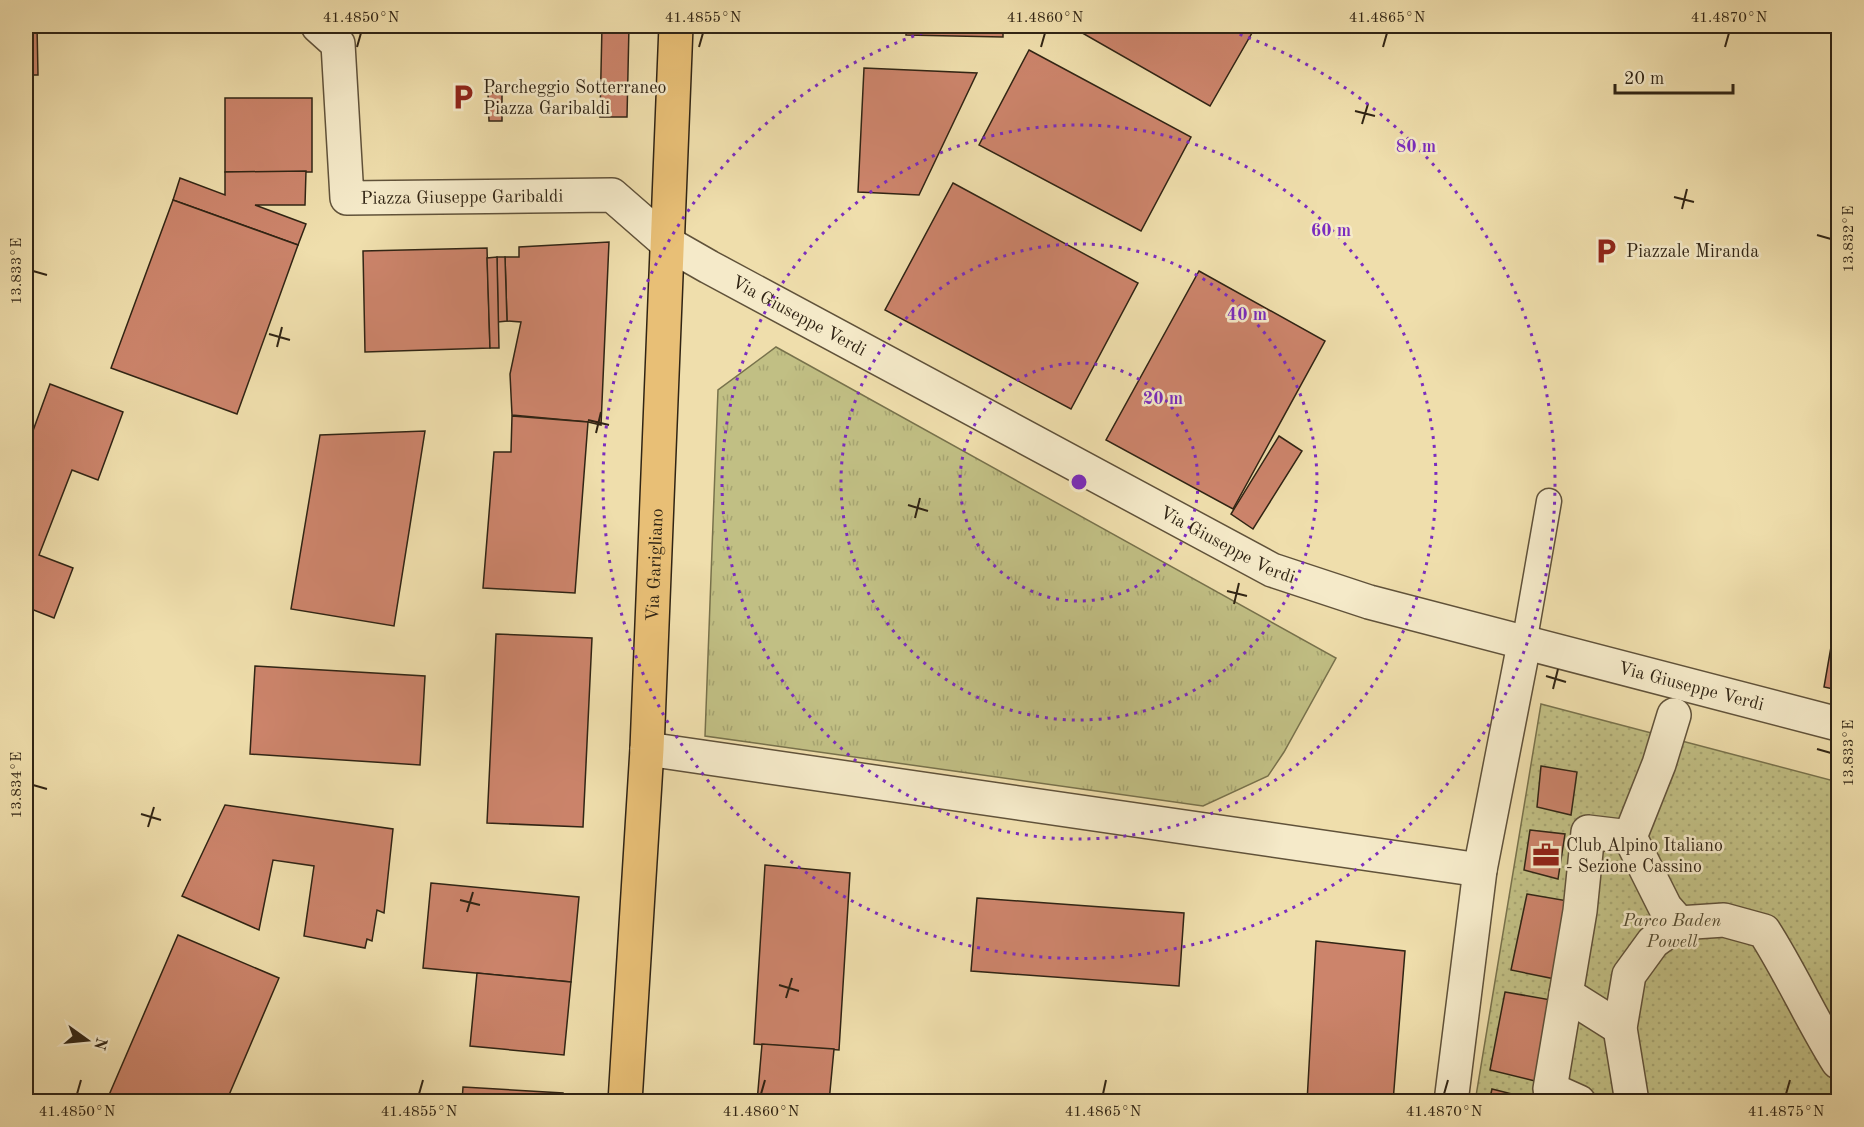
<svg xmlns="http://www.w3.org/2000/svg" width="1864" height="1127" font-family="'Old Standard TT',serif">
<defs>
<pattern id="grass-tufts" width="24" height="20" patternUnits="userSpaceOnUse" patternTransform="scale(1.5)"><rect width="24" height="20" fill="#c1bf84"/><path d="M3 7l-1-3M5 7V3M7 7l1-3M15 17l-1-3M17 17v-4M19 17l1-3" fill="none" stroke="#a6a471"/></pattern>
<pattern id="park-dots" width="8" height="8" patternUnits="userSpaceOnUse" patternTransform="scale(1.5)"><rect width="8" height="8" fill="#c1bf84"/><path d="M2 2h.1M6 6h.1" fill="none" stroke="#a6a471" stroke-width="1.8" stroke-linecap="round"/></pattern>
</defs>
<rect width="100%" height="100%" fill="#efdeac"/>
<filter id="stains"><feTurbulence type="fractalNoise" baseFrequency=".00333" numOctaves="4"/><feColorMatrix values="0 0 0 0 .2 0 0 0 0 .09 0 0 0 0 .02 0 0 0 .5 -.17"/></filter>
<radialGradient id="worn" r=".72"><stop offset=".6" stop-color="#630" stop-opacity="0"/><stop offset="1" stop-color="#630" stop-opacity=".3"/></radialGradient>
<!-- grass -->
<polygon fill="url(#grass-tufts)" stroke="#78724c" stroke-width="1.5" points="776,347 1336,658 1284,752 1268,776 1203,806 705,736 718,390"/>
<!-- park -->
<polygon fill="url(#park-dots)" stroke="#78724c" stroke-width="1.5" points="1541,704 1838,782 1838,1101 1475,1102"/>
<!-- building -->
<g fill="#cc846b" stroke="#302414" stroke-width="1.5">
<polygon points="26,26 37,26 38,75 26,75"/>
<polygon points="602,26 629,26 627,117 600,117"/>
<polygon points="906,26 1003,26 1003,37 906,35"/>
<polygon points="1070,26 1256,26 1210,106"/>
<polygon points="1029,50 1191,137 1141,231 979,145"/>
<polygon points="864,68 977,73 919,195 858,192"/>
<polygon points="502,92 502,121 489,121 488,93"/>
<rect x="225" y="98" width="87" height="74"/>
<polygon points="306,171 305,205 255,205 306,224 298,245 173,200 180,178 225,195 225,172"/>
<polygon points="953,183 1138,283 1071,409 885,310"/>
<polygon points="173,200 298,245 237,414 111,368"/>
<polygon points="609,242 601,425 588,422 512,415 510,374 521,322 507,321 505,257 519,257 519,247"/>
<polygon points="487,248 490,348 365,352 363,251"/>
<polygon points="497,257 505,257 507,321 498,322"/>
<polygon points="497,257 499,348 490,348 487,258"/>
<polygon points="1199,271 1325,341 1233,509 1106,440"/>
<polygon points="50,384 123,412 98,480 72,470 39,555 73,568 54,618 26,607 26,450"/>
<polygon points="512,416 588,422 575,593 483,588 494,452 511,452"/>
<polygon points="425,431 394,626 291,609 320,435"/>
<polygon points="1279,436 1302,451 1253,529 1231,514"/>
<polygon points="1838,607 1838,690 1824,687"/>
<polygon points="496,634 592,638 583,827 487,823"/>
<polygon points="255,666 425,676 420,765 250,754"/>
<polygon points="1541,766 1577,772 1571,815 1537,807"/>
<polygon points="225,805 393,829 384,913 377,910 372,941 367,939 365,948 304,936 314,866 273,860 259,930 182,896"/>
<polygon points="1530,830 1565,834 1558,879 1524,870"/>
<polygon points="765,865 850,873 839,1050 754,1044"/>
<polygon points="431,883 579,897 571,982 423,968"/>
<polygon points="1527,894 1574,902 1560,980 1511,970"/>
<polygon points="977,898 1184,913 1179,986 971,971"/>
<polygon points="178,935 279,978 226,1102 106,1102"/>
<polygon points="1316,941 1405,951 1393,1102 1307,1102"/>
<polygon points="477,973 571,982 564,1055 470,1046"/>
<polygon points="1505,992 1557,1001 1543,1083 1490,1070"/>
<polygon points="762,1044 834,1049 829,1102 757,1102"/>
<polygon points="463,1087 563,1093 562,1102 462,1102"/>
<polygon points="1492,1089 1540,1101 1540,1102 1489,1102"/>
</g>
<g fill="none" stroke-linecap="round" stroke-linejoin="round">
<defs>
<polyline id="lane" points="1524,644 1549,501"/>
<g id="street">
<path id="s1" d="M318,26l20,18 9,154 265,-3 55,48 42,24 563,303 97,32 469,122"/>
<path d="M1674,715l-15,49 -29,73 35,70 14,16 45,-3 40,11c27,42 47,88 74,131"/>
<polyline points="647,749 1480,870"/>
<polyline points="1566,994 1620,1028"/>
<polyline points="1451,1102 1480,870 1524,644"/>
<polyline points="1579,1102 1550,1089 1580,911 1588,832 1630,837"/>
<polyline points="1632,1102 1620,1028 1629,975 1653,942 1679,923"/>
</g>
<g id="primary">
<path id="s2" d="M625,1102l22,-353 29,-723"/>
</g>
</defs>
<!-- lane casing -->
<use href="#lane" stroke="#60523a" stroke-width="27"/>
<!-- street casing -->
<use href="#street" stroke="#60523a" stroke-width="36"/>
<!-- primary casing -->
<use href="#primary" stroke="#302414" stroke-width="36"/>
<!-- lane -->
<use href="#lane" stroke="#f5eac9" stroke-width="24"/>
<!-- street -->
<use href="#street" stroke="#f5eac9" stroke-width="33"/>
<!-- primary -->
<use href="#primary" stroke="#e8bf76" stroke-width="33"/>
</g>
<!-- ticks -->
<path fill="none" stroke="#302414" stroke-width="2" d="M357,47l4,-14M699,47l4,-14M1041,47l4,-14M1383,47l4,-14M1725,47l4,-14M1355,111l20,5M1362,124l6,-20M1674,197l20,5M1682,209l5,-20M1817,235l14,4M33,271l14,4M269,334l21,6M277,347l5,-20M588,420l21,5M596,433l5,-21M908,505l20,6M915,518l5,-20M1227,591l20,5M1234,604l5,-21M1546,676l20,6M1553,689l5,-20M1817,749l14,4M33,785l14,4M141,814l20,6M148,827l6,-20M460,900l20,5M467,912l6,-20M779,985l20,6M786,998l6,-20M77,1094l4,-14M419,1094l4,-14M761,1094l4,-14M1103,1094l3,-14M1444,1094l4,-14M1786,1094l4,-14"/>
<!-- distance rings -->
<g fill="none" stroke="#7b2cbf" stroke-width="3" stroke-dasharray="3 6">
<circle cx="1079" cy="482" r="119"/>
<circle cx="1079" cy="482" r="238"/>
<circle cx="1079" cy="482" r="357"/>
<path d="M1214 26A476 476 0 1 1 944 26"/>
</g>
<!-- icons -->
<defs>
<symbol id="parking-bare" viewBox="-9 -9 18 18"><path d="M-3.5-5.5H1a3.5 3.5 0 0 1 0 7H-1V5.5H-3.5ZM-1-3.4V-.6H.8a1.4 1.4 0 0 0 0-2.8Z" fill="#8f2418" stroke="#f5eac9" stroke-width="2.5" paint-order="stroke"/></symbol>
<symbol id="office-bare" viewBox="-9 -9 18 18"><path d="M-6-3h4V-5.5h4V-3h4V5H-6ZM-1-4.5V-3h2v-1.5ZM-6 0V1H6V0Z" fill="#8f2418" stroke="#f5eac9" stroke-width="2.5" paint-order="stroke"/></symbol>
</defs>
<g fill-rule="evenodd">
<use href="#parking-bare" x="444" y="78" width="38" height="38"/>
<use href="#parking-bare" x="1587" y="232" width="38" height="38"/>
<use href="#office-bare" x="1527" y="836" width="38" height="38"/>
</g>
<g text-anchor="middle" stroke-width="5" stroke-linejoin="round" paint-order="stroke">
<!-- poi labels -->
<g font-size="18" fill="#302414" stroke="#f5eac9" text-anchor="start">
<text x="483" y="93">Parcheggio Sotterraneo<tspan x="483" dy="21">Piazza Garibaldi</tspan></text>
<text x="1626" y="257">Piazzale Miranda</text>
<text x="1566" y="851">Club Alpino Italiano<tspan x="1566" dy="21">- Sezione Cassino</tspan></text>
</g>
<!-- street labels -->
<g font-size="18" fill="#302414" stroke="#f5eac9">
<text dy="6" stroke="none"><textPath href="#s1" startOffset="296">Piazza Giuseppe Garibaldi</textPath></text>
<text dy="6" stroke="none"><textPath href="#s1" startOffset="670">Via Giuseppe Verdi</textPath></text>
<text dy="6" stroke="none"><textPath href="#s1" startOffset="1156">Via Giuseppe Verdi</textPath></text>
<text dy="6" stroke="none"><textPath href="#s2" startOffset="538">Via Garigliano</textPath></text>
<text dy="6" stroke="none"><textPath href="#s1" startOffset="1642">Via Giuseppe Verdi</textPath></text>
</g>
<!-- park labels -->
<g font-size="18" font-style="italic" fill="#544b30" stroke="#f5eac9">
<text x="1672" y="926">Parco Baden<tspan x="1672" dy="21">Powell</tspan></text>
</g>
</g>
<circle cx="1079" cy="482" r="9" fill="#7b2cbf" stroke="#f5eac9" stroke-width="3"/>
<g font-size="18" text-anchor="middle" font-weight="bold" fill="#7b2cbf" stroke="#f5eac9" stroke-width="5" stroke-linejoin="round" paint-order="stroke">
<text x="1416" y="152">80 m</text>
<text x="1331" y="236">60 m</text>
<text x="1247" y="320">40 m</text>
<text x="1163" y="404">20 m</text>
</g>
<!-- margin -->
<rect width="1864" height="1127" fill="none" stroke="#efdeac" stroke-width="66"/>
<!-- north arrow -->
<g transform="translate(87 1040) rotate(105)" stroke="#f5eac9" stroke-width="4.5" paint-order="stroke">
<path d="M0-4.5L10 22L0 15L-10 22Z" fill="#302414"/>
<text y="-9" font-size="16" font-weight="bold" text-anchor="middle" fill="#302414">N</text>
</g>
<!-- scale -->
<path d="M1615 84v9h118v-9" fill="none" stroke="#302414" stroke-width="3"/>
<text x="1624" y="84" font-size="18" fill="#302414" stroke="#f5eac9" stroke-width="4.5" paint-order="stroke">20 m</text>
<rect x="33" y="33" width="1798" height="1061" fill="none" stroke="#302414" stroke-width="2"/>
<g font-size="15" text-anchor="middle" fill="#302414">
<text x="361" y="22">41.4850°N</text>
<text x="703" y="22">41.4855°N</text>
<text x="1045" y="22">41.4860°N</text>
<text x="1387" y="22">41.4865°N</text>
<text x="1729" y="22">41.4870°N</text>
<text transform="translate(1848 239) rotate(-90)" y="5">13.832°E</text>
<text transform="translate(16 271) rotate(-90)" y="5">13.833°E</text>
<text transform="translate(1848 753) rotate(-90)" y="5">13.833°E</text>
<text transform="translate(16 785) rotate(-90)" y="5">13.834°E</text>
<text x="77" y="1116">41.4850°N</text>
<text x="419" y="1116">41.4855°N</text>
<text x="761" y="1116">41.4860°N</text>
<text x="1103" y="1116">41.4865°N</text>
<text x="1444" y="1116">41.4870°N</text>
<text x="1786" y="1116">41.4875°N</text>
</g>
<rect width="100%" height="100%" filter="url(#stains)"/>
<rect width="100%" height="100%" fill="url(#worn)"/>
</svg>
